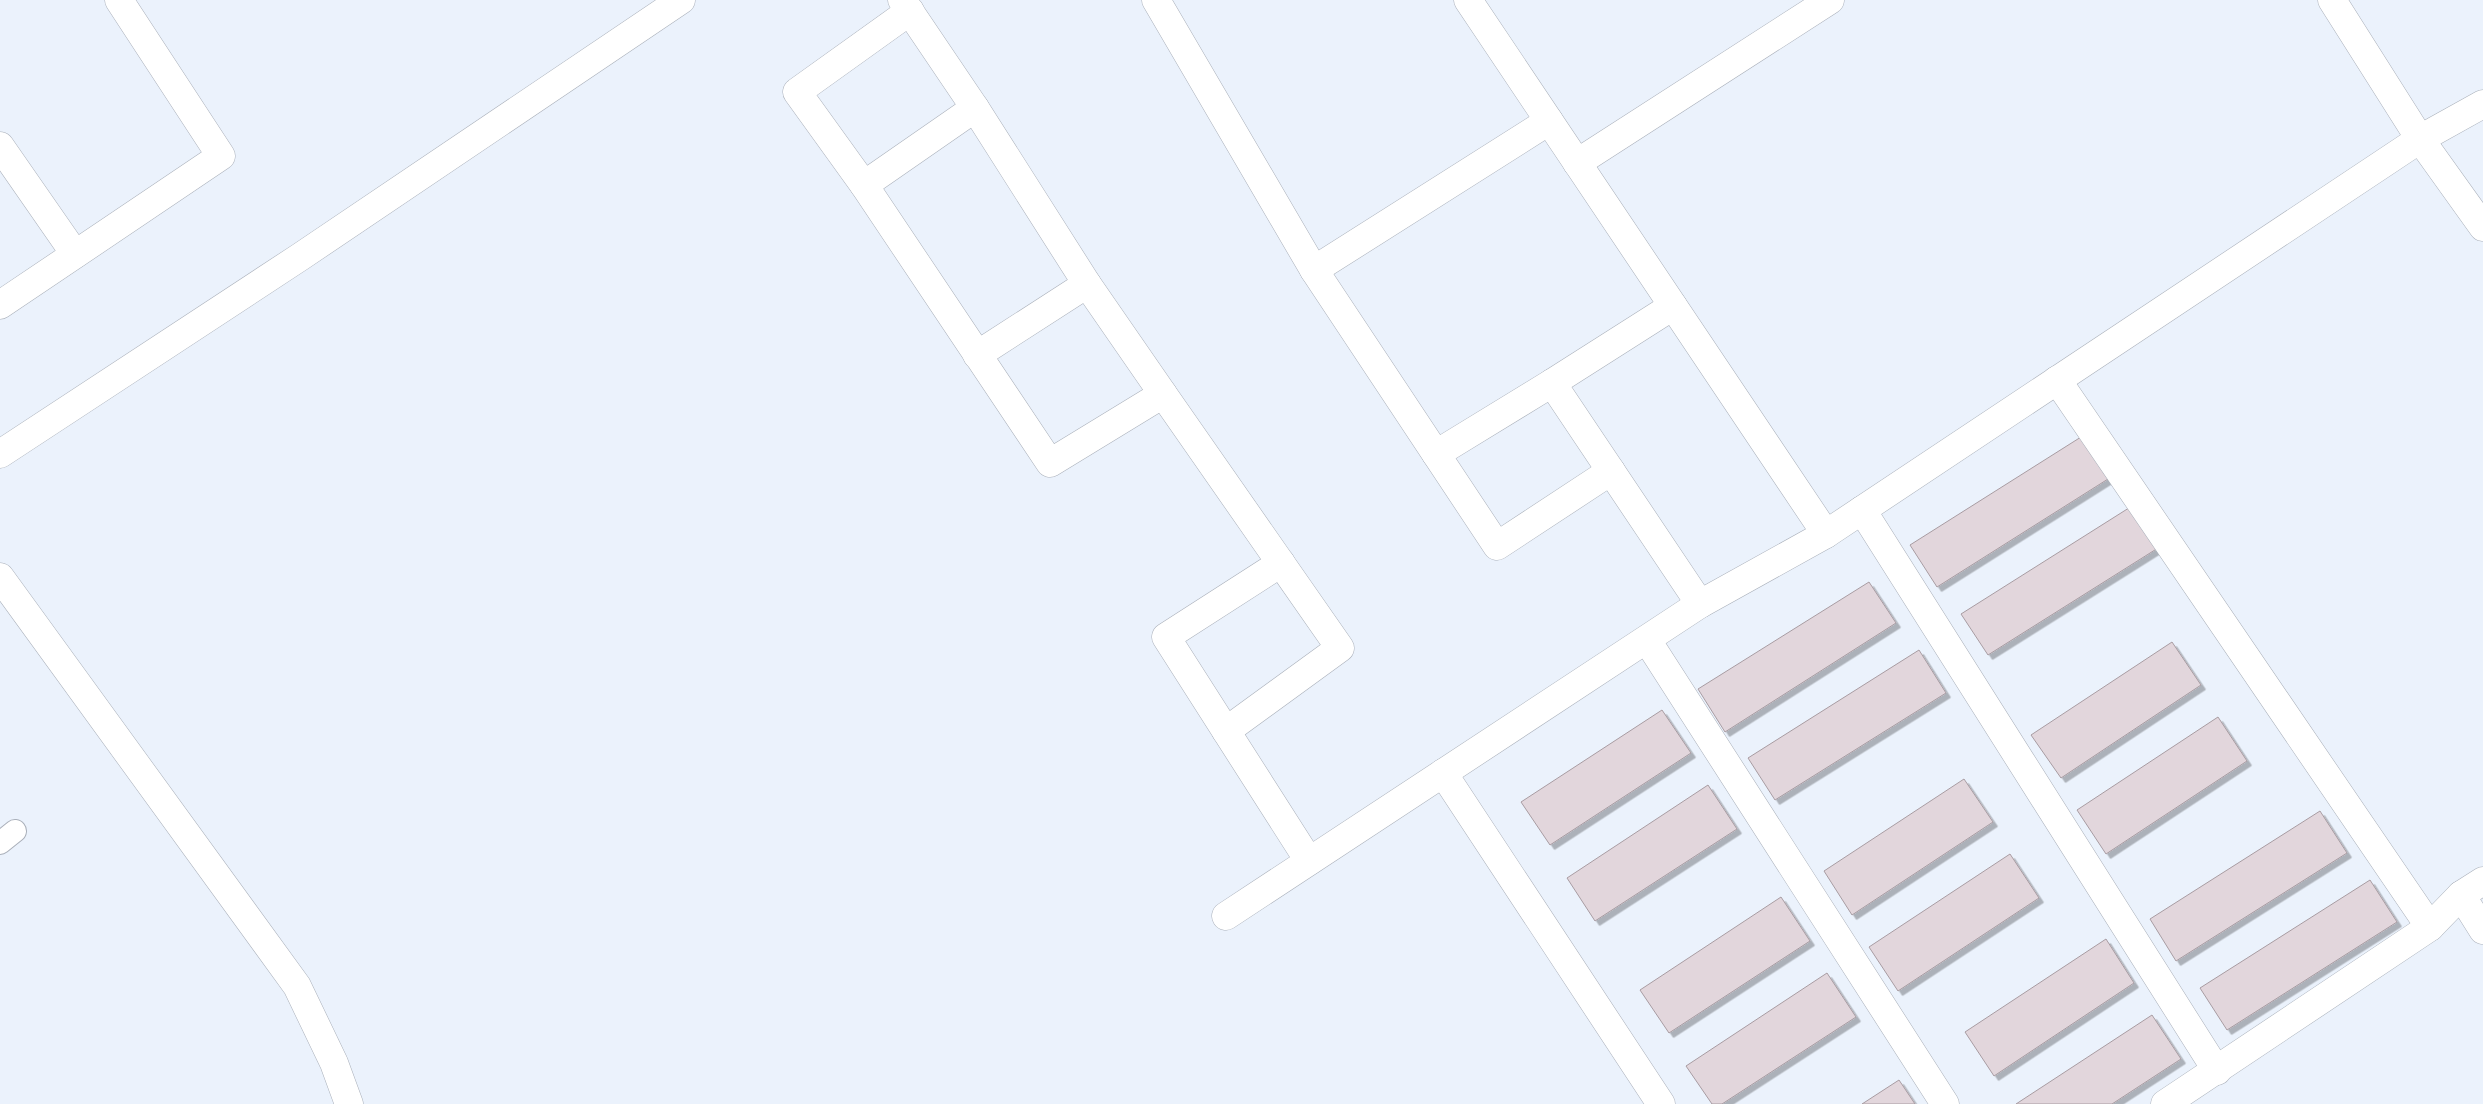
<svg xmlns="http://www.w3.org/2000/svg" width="2483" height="1104" font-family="'DM Sans',sans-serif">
<defs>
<filter id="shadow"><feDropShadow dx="4.5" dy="4.5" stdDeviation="0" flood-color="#0004"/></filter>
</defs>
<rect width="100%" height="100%" fill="#ebf2fc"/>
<!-- building -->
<g fill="#e2d6dc" stroke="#a89ca2" filter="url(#shadow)">
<polygon points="2081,437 2108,479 1937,587 1910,545"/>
<polygon points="2132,506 2158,548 1988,655 1961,614"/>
<polygon points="1869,582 1896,623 1725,732 1698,689"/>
<polygon points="2172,642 2201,685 2061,778 2031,735"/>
<polygon points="1919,650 1946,693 1775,800 1748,758"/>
<polygon points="1662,710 1691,753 1550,845 1521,802"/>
<polygon points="2218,717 2247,761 2106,854 2077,810"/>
<polygon points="1964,779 1993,822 1852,915 1824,871"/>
<polygon points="1708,785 1737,829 1595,921 1567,878"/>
<polygon points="2320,811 2347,853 2176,961 2150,919"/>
<polygon points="2010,854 2039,898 1898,991 1869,947"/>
<polygon points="2370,880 2397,922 2227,1030 2200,988"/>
<polygon points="1781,897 1810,941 1669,1033 1640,990"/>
<polygon points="2106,939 2134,983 1994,1076 1965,1032"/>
<polygon points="1827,973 1856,1017 1722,1104 1712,1104 1686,1066"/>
<polygon points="2152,1015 2181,1059 2112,1104 2016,1104"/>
<polygon points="1899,1080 1915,1104 1862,1104"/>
</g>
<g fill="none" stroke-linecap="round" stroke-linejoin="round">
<defs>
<polyline id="lane" points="0,843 15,831"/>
<g id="street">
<polyline points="902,0 975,108 864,185 1050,463 1163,394 1340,648 1226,731"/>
<polyline points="1156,0 1314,270 1497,546 1611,471"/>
<polyline points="1468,0 1826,534 2420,139 2483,104"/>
<polyline points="2332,0 2420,139 2483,227"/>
<polyline points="975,108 1087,284"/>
<polyline points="0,146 75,254"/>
<polyline points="1577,163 1830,0"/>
<polyline points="864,185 797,92 910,11"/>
<polyline points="1314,270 1549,121"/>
<polyline points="0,305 221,156 119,0"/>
<polyline points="977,355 1087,284 1163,394"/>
<polyline points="2057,380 2430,927"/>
<polyline points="1552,383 1673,306"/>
<polyline points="0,454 300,257 681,0"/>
<polyline points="1436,454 1552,383 1700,604"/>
<polyline points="1862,510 2217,1071"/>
<polyline points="1281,563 1166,637 1309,861"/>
<polyline points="0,577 297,986 334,1063 349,1104"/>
<polyline points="1647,640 1945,1104"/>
<polyline points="1443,773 1661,1104"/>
<polyline points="2461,895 2483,930"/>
<polyline points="1226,916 1700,604 1826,534"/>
<polyline points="2165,1104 2430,927 2461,895 2483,881"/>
</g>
</defs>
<!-- lane casing -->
<use href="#lane" stroke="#aab0ba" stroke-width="24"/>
<!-- street casing -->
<use href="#street" stroke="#aab0ba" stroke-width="29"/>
<!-- lane -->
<use href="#lane" stroke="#fff" stroke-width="22"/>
<!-- street -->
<use href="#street" stroke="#fff" stroke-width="28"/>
</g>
</svg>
